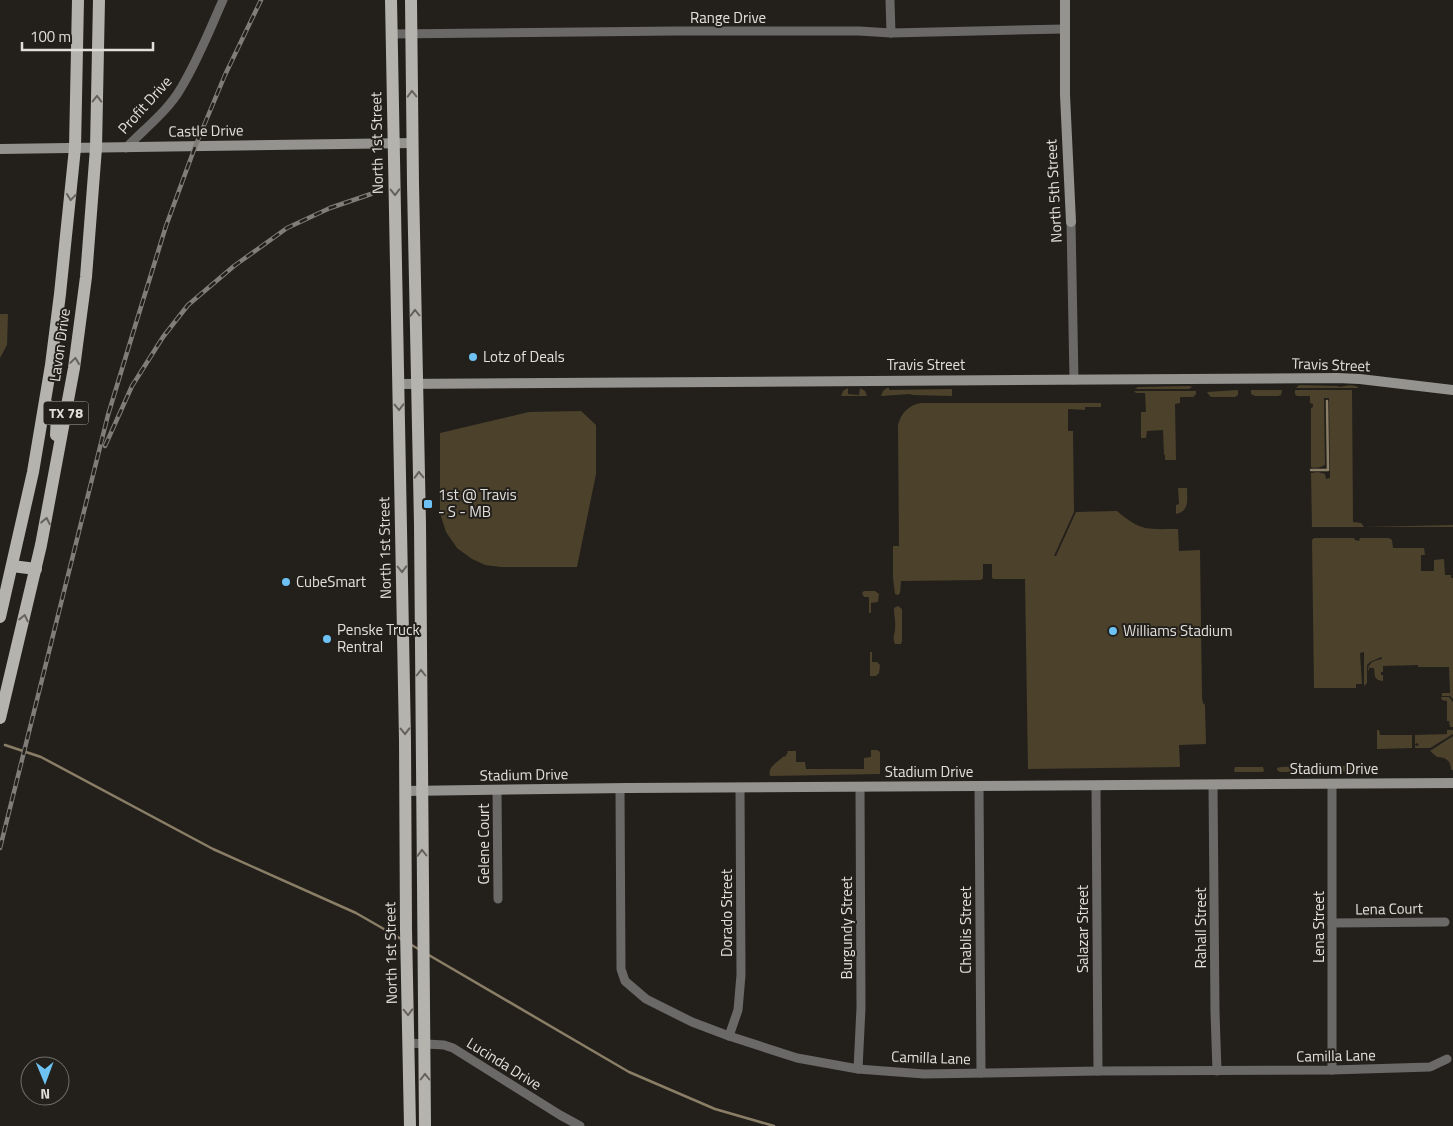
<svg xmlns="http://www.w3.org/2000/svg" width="1453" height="1126" font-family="'Titillium Web',sans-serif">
<rect width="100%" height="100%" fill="#23201c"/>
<!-- green -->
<g fill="#4c412b">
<polygon points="0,314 8,314 7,345 0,358"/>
<path d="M1299,385l39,1 1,1c6,-1 14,-4 20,1h-63z"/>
<polygon points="1190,386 1192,387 1189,389 1135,389 1138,387"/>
<polygon points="848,388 848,394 859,395 860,388 865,391 867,396 841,396 843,391"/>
<polygon points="887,388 889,388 889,390 952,389 952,396 913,395 910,394 881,396 883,391"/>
<polygon points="1238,390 1238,395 1235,397 1211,397 1209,395 1207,392"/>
<polygon points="1251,390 1282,390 1281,395 1278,396 1255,396 1251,394"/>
<path d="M1295,390h57l1,132 8,1 3,4 89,-2v2h-141l-1,-54 7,-1 7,2 1,5 4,-1 -1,-80h-5l1,67c-3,2 -10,4 -14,2v-59l2,-1v-3l-3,-1v-7h-13l-2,-2z"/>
<polygon points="1134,391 1196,391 1196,394 1193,397 1180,397 1180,403 1175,404 1176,460 1165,460 1165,455 1164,454 1163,430 1147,431 1146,438 1141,438 1141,412 1146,412 1145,393 1136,393"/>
<path d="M921,403h180v4h-16v3l-17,-1v22h5l1,81 -20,44h2l20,-44 41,-1c25,21 30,18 61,18l1,22 21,-1 2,148 1,5 2,2 1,39 -27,1 1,22 -152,2 -3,-190h-31l-2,-1v-14h-9v14l-2,2 -80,1 -1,12 -2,2 -3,-1 -2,-16v-32h6l-1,-121c3,-12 11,-20 23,-22z"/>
<polygon points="581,411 596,425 596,474 577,567 501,567 485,565 472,559 457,548 446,532 440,513 440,433 529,412"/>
<path d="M1178,488h9c0,11 3,23 -11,26v-9l3,-1z"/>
<path d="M1314,538h40l1,2 4,1 1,-3h29l3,2 1,8h31l1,7h-4v16h13v-11l10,-1 1,16h6v3h2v121l-3,-3h-8v-3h8l-1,-26h-31v-2l-35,1v6h-2v3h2v6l-5,-1 -3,-3 -1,-9h-4l-1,-1v4l-1,-2c1,-7 8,-9 14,-10v-1l-1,-1 -11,5 -3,3v18l-3,3v-34l-4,1 2,31h-6v4h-42l-2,-148z"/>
<polygon points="864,591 875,591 879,594 878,602 871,603 871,613 869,613 869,597 864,597 862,593"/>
<path d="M898,606l4,3v32l-1,3h-6c-3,-7 0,-9 0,-16 1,-6 -1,-12 -1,-20z"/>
<polygon points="870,652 872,652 872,662 877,662 880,665 879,673 876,676 870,676"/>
<polygon points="1441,697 1449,697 1453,702 1453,727 1450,727 1449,721 1447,721 1447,701 1442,700"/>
<polygon points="1377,730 1379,730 1380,735 1412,735 1412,748 1377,749"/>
<polygon points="1447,730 1453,730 1453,734 1430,748 1415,748 1415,745 1417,746 1419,745 1417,743 1415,744 1415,735 1447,734"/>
<path d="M1453,736v34h-2c0,-9 -5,-13 -14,-13l-7,-6z"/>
<path d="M871,750h6l3,2v22l-110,2c-3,-9 8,-14 14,-20l1,1 3,-5 -1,-1h9v11h9l1,7h58v-11l7,-1z"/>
<polygon points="1309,766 1311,770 1310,772 1280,772 1277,770 1277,768 1281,767"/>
<polygon points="1325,766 1365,766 1366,771 1325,772 1323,768"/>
<polygon points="1235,767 1263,767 1264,770 1263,772 1235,772 1234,770"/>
</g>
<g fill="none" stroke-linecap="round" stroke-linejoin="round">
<!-- stream -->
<g stroke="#8a7e66" stroke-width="2.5">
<polyline points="1311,470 1328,470 1327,401"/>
<polyline points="5,745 41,757 213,849 356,913 403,940"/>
<polyline points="410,944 420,950"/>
<polyline points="427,954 629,1072 715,1109 774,1126"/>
</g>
<!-- street -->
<g stroke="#6a6967" stroke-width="9">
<polyline points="890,0 891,33"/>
<polyline points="392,34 676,31 859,31 891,33 1064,29"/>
<path d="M126,148c18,-19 42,-37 55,-60 17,-28 29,-59 42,-88"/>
<polyline points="1071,222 1074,380"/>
<polyline points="1213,785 1215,1012 1217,1071"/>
<polyline points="1332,785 1332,1070"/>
<polyline points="1096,786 1098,1071"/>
<polyline points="979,787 981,1073"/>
<polyline points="620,789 621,969 625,981 646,999 692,1022 729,1036 797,1058 858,1069 924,1074 1098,1071 1332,1070 1430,1067 1447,1059"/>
<polyline points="497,790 498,899"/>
<polyline points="1332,923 1445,922"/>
<polyline points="729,1036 738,1010 741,975 740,788"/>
<polyline points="409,1043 444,1045 453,1048 560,1115 580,1126"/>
<polyline points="858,1069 861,1008 860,787"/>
</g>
<!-- secondary -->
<g stroke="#94938f" stroke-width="10">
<polyline points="1065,0 1065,95 1071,222"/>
<polyline points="0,149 413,143"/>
<polyline points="399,384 1337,378 1360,379 1453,390"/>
<polyline points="405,791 628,788 1453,783"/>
</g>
<!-- primary -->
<g stroke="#b5b3ae" stroke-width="12">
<polyline points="391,0 405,740 406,930 410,1126"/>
<polyline points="411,0 413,184 420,524 425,1126"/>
<path d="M45,403c13,9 12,16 11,32"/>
<polyline points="12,566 36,569"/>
<polyline points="0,617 33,472 51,365 60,294 75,148 78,0"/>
<polyline points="0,718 41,545 74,368 86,277 96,148 99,0"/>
</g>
<defs>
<g id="rail">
<polyline points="105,446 132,386 163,337 188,305 234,266 287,228 330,208 371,194"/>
<polyline points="0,848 108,415 136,323 166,226 195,147 225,75 261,0"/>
</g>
</defs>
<!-- rail casing -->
<use href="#rail" stroke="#7f7c79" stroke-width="4.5"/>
<!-- rail -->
<use href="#rail" stroke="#23201c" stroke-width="2.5" stroke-dasharray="8" stroke-linecap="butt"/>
</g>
<!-- one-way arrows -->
<defs><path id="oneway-chevron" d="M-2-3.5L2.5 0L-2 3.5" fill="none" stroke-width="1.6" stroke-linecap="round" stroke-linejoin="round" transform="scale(1.25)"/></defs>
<g stroke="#65625e">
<use href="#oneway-chevron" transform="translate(412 94) rotate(-91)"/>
<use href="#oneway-chevron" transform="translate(97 99) rotate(-89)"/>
<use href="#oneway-chevron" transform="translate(395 192) rotate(89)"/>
<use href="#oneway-chevron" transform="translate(71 197) rotate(96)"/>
<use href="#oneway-chevron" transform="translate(415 313) rotate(-91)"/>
<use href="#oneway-chevron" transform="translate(75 361) rotate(-82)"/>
<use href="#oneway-chevron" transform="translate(399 407) rotate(89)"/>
<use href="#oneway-chevron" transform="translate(419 475) rotate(-92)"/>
<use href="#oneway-chevron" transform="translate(46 521) rotate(-79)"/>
<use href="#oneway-chevron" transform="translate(402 569) rotate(89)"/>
<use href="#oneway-chevron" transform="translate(24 618) rotate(-77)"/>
<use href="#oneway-chevron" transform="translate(421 673) rotate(-90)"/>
<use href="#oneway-chevron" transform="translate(405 731) rotate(89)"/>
<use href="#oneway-chevron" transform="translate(422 853) rotate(-91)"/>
<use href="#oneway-chevron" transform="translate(408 1012) rotate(88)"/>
<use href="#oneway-chevron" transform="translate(425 1077) rotate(-90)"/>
</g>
<!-- markers -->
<g fill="#6dc2f3" stroke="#23201c" stroke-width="2">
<circle cx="473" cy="357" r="5"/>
<rect x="423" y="499" width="10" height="10" rx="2.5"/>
<circle cx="286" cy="582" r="5"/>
<circle cx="1113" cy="631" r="5"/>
<circle cx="327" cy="639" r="5"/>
</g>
<g text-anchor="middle" stroke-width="4" stroke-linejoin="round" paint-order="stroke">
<!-- shield labels -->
<rect fill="#23201c" stroke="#a8a6a2" stroke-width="1" x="43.5" y="401.5" width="45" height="23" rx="4"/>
<g font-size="14" font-weight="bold" fill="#e1dfdc">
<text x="66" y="418">TX 78</text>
</g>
<!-- street labels -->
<g font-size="15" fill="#e1dfdc" stroke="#23201c">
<text x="728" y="23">Range Drive</text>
<text transform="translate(145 105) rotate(-48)" y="5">Profit Drive</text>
<text transform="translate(206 131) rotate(-1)" y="5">Castle Drive</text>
<text transform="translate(377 143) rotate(-91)" y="5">North 1st Street</text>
<text transform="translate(1054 191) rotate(-93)" y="5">North 5th Street</text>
<text transform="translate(60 345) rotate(-82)" y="5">Lavon Drive</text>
<text x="926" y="370">Travis Street</text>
<text transform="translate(1331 365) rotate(2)" y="5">Travis Street</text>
<text transform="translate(385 548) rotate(-91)" y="5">North 1st Street</text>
<text x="1334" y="774">Stadium Drive</text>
<text x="929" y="777">Stadium Drive</text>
<text transform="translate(524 775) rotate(-1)" y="5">Stadium Drive</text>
<text transform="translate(484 844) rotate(-90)" y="5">Gelene Court</text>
<text transform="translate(1389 909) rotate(-1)" y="5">Lena Court</text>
<text transform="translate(727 913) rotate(-90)" y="5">Dorado Street</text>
<text transform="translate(1319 927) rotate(-90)" y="5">Lena Street</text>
<text transform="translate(847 928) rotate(-90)" y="5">Burgundy Street</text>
<text transform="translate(1201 928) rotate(-90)" y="5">Rahall Street</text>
<text transform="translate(1083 929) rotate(-90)" y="5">Salazar Street</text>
<text transform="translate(966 930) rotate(-90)" y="5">Chablis Street</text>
<text transform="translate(391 953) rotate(-91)" y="5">North 1st Street</text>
<text transform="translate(1336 1056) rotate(-1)" y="5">Camilla Lane</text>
<text transform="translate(931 1058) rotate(2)" y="5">Camilla Lane</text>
<text transform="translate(504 1064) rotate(32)" y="5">Lucinda Drive</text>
</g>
<!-- poi labels -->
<g font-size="15" fill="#e1dfdc" stroke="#23201c" text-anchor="start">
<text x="483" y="362">Lotz of Deals</text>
<text x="438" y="500">1st @ Travis<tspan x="438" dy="17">- S - MB</tspan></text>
<text x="296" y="587">CubeSmart</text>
<text x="337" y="635">Penske Truck<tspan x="337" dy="17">Rentral</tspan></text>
<text x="1123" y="636">Williams Stadium</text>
</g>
</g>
<!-- north arrow -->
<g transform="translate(45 1081) rotate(179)"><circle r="24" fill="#23201c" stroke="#6f6c69"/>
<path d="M0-4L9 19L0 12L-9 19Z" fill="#6dc2f3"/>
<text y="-8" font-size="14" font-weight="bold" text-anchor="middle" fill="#e1dfdc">N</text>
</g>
<!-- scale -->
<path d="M22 42v8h131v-8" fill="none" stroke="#e1dfdc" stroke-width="2.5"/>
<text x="30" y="42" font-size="15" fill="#e1dfdc" stroke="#23201c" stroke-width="4" paint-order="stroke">100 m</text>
</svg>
